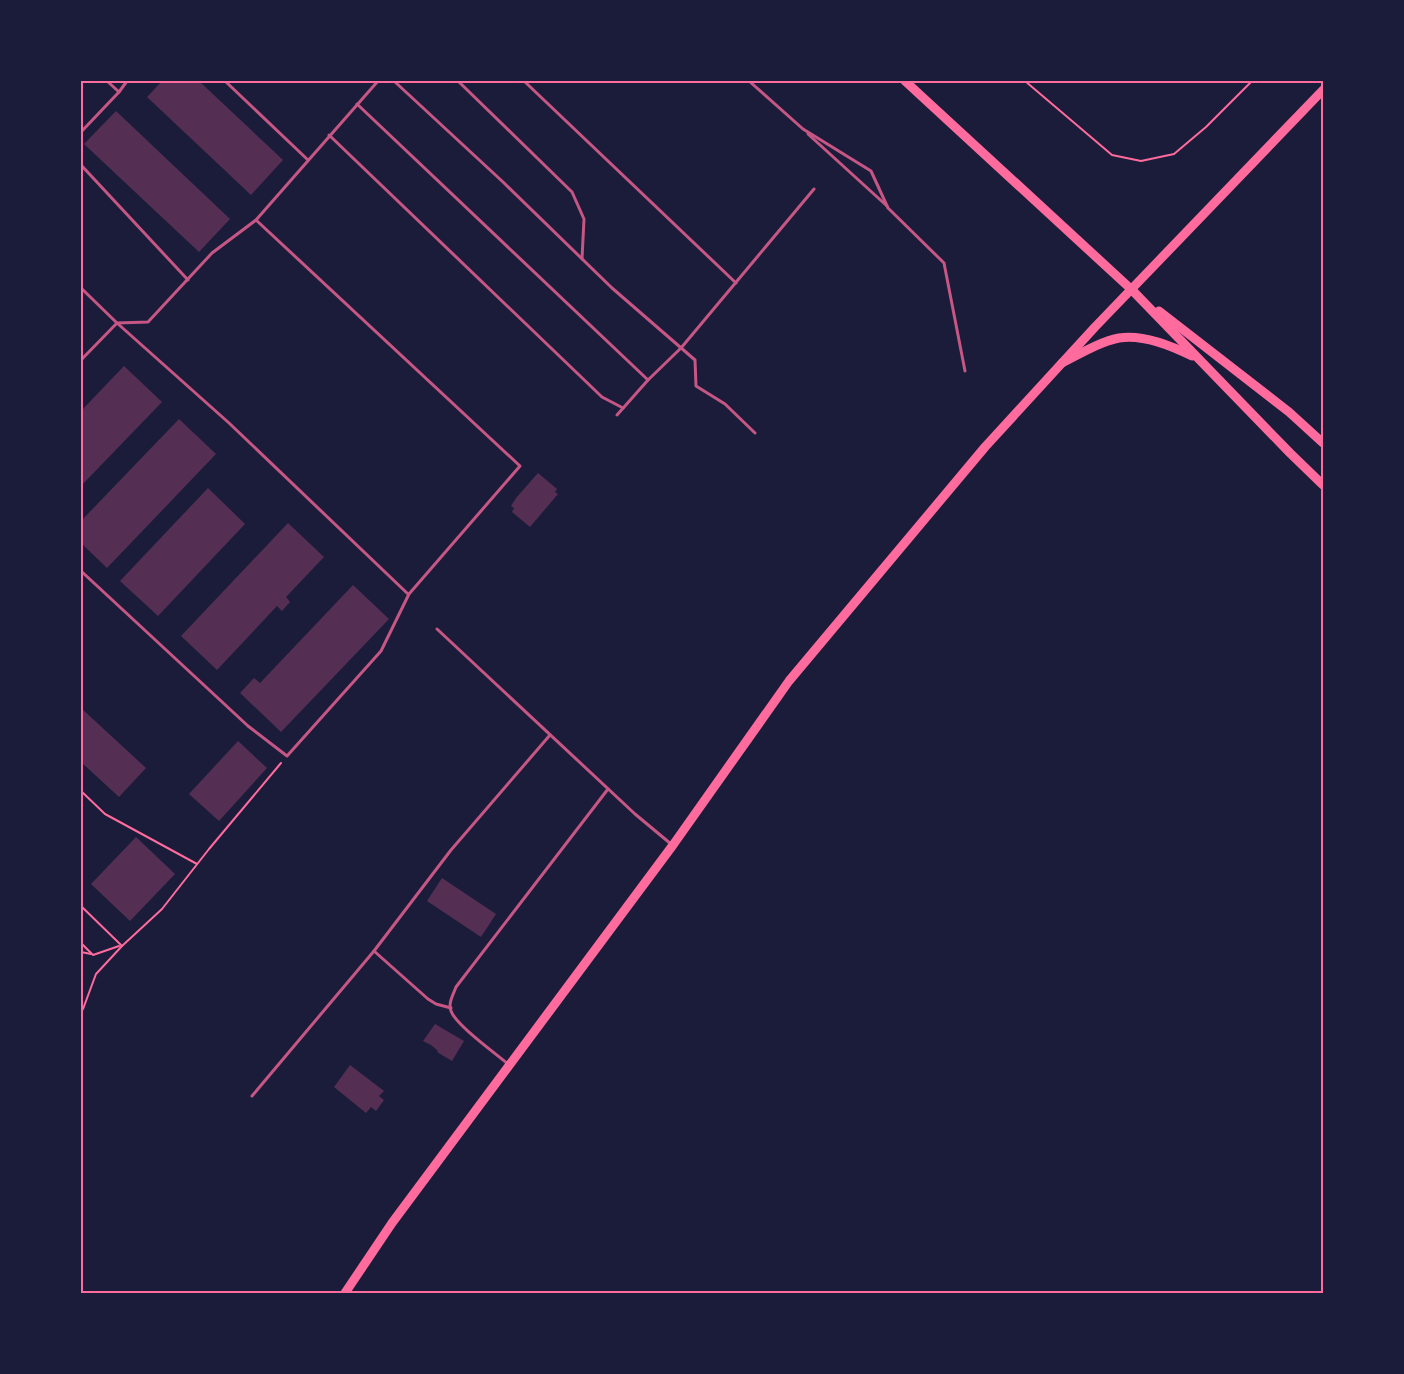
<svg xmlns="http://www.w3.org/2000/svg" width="1404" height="1374" font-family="'Sofia Sans Condensed',sans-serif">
<rect width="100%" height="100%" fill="#1b1b3a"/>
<!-- building -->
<g fill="#542f53">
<polygon points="162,81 199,81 283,160 251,195 147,97"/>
<polygon points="116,111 230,219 199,252 84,144"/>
<polygon points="124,366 162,402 81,486 81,411"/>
<polygon points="179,419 216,454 107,568 81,543 81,521"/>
<polygon points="538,473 557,489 555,492 558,494 530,527 512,512 514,508 511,506 516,498"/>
<polygon points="208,488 245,524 158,616 120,581"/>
<polygon points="288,523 324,557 286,597 290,602 282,611 277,606 217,670 181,636"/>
<polygon points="353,585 389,619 281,732 240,693 254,678 260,683"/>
<polygon points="81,708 146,768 119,797 81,762"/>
<polygon points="238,741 267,768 219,821 189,794"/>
<polygon points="136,837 175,874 130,921 91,884"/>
<polygon points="442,878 496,914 481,937 427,901"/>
<polygon points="435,1024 464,1041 452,1061 437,1052 438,1051 431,1045 423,1041"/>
<polygon points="350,1065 384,1091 379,1096 384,1100 376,1111 371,1107 366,1113 334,1087"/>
</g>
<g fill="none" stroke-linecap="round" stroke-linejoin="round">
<!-- path -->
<g stroke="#ff6b9d" stroke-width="2">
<polyline points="1025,81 1112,155 1141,161 1174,154 1206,127 1252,81"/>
<polyline points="81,791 105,814 197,864"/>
<polyline points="81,906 122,946 162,909 209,849 281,763"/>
<polyline points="81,943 93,955 119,946"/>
<polyline points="81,952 91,954"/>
<polyline points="81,1011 83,1009 96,974 122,946"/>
</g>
<!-- service -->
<g stroke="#c65784" stroke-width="3">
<polyline points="107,81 119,92"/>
<polyline points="225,81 308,160"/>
<polyline points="394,81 503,182 612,288 695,360 696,386 725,404 755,433"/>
<polyline points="458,81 572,192 584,219 582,259"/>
<polyline points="524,81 736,283"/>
<polyline points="749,81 803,129 871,171 888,208 944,263 965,371"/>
<polyline points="357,104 648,380"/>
<polyline points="81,132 119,92 127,81"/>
<polyline points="808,134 887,206"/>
<polyline points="329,135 602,397 623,408"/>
<polyline points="81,165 188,280"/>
<polyline points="81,288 117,323 229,423 408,594"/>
<polyline points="81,360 117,323 148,322 212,253 256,220 378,81"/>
<polyline points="617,415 648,380 681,348 814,189"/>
<polyline points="81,571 248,726 287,756 381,651 409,594 520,466 256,220"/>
<polyline points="437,629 635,814 671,844"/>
<polyline points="451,1008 436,1004 428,999 374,951 451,850 550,735"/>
<path d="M508,1064c-13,-11 -52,-39 -57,-53 -3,-8 2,-16 5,-24l152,-198"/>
<polyline points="252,1096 374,951"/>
</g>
<!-- secondary -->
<polyline stroke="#ff6b9d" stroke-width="9" points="345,1293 392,1223 673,845 789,681 985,447 1095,327 1323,90"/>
<!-- primary -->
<g stroke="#ff6b9d" stroke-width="9">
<polyline points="905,81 1132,290 1290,453 1323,485"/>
<polyline points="1159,311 1289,412 1323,443"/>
<path d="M1062,363c18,-9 37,-21 57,-25 23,-4 53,8 73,18"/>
</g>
</g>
<!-- border -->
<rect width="1404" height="1374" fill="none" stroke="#1b1b3a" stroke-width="165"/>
<rect x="82" y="82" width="1240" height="1210" fill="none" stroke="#ff6b9d" stroke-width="2"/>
</svg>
